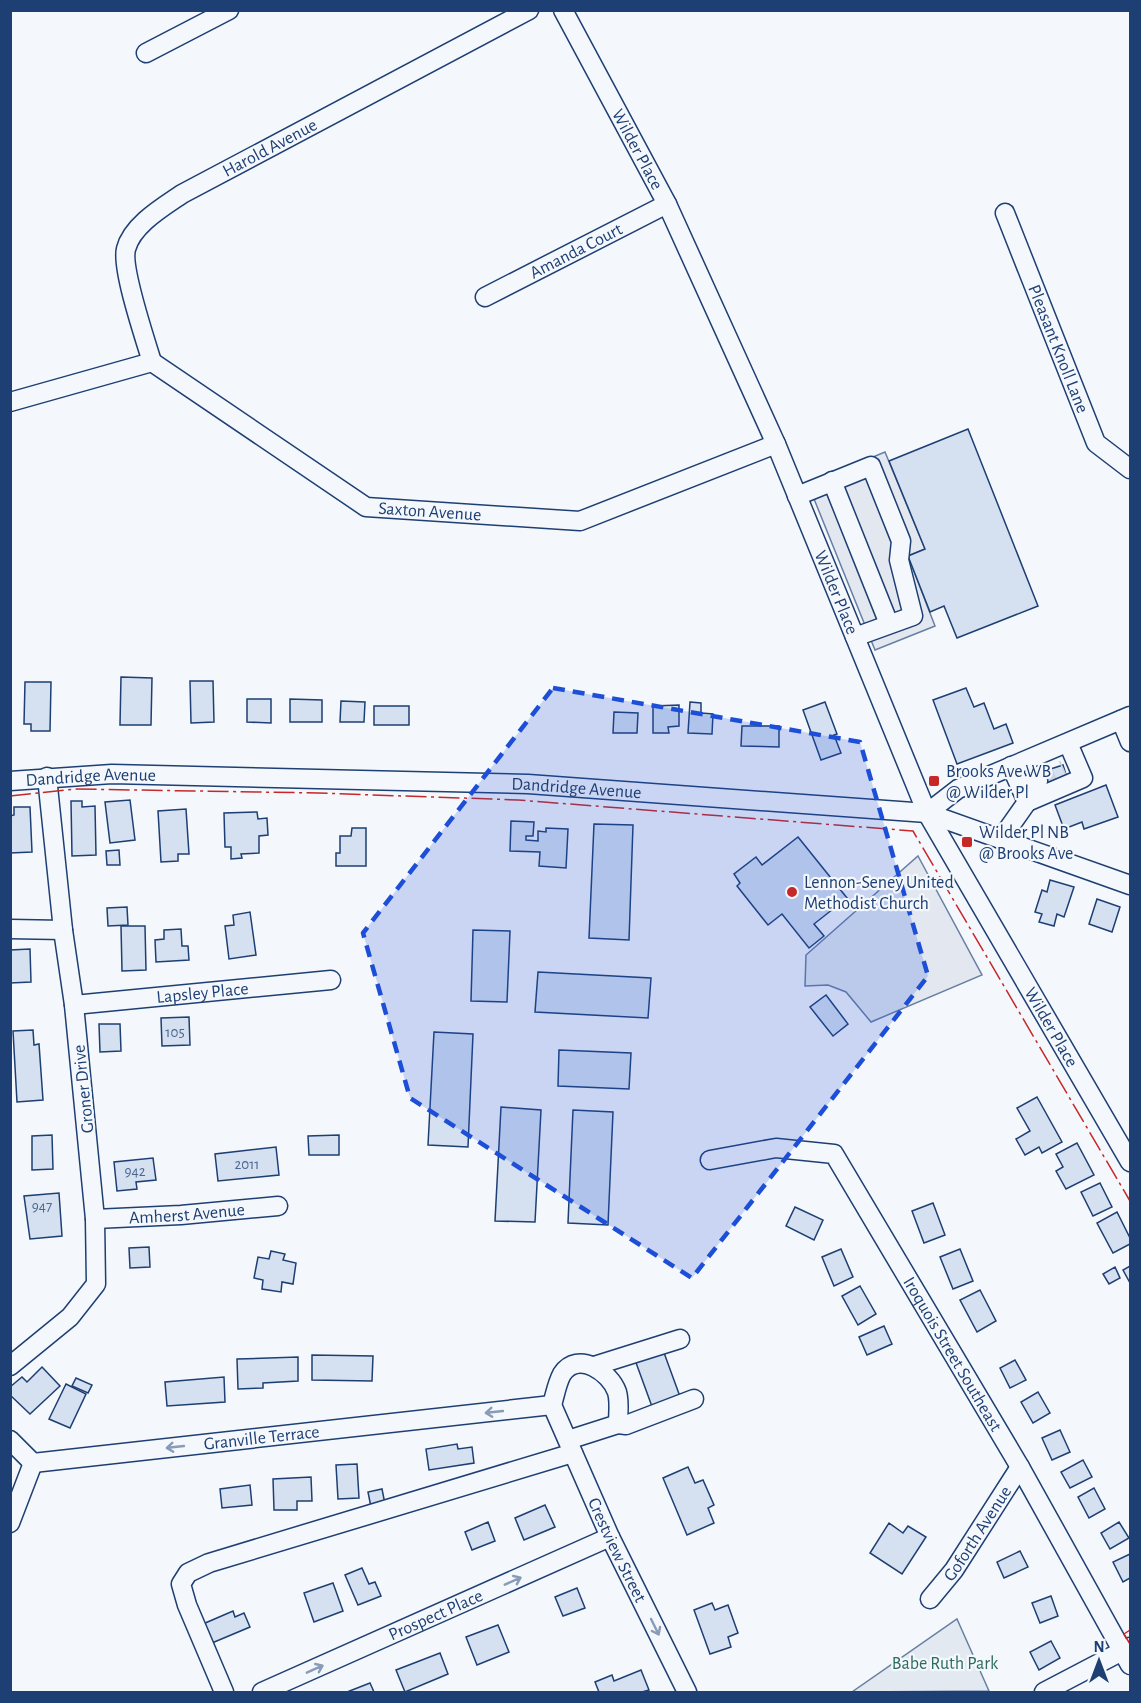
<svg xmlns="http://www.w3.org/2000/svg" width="1141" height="1703" font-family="'Alegreya Sans',sans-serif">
<rect width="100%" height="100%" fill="#f4f7fb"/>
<!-- green -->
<polygon fill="#e3e9f0" stroke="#687fa3" stroke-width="1.5" points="957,1619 989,1691 852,1692"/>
<!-- parking -->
<g fill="#e3e8f0" stroke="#687fa3" stroke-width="1.5">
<polygon points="885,452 925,549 908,556 935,626 875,650 808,484"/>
<polygon points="918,856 982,975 871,1022 846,992 828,985 805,986 806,955"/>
</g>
<!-- building -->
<g fill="#d5e0f0" stroke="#1d3f73" stroke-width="1.5">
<polygon points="968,429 1038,606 957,638 944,606 930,612 908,556 925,549 889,461"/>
<polygon points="121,677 152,678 151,725 120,725"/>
<polygon points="190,681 213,681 214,722 191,723"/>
<polygon points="25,682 51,682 50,731 31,731 31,724 24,724"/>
<polygon points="966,688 974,707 984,703 994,729 1006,724 1013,743 957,764 933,700"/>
<polygon points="247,699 271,699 271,723 247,722"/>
<polygon points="290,699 322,700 322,722 290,722"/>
<polygon points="341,701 365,702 364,722 340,722"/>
<polygon points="690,702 701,703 701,713 713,714 712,734 688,733"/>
<polygon points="825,702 837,734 834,735 841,753 821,760 803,710"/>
<polygon points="679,705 679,726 668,727 669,733 653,733 653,706"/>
<rect x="374" y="706" width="35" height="19"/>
<polygon points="614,712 638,713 637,733 613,733"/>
<polygon points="742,726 779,726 779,747 741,746"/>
<polygon points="1063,765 1069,784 1041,792 1035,774"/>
<polygon points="1106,785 1118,817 1084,829 1082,822 1064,829 1055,805"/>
<polygon points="130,800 135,840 110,843 105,802"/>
<polygon points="71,801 82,801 82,807 95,806 96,855 72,856"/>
<polygon points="14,807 30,807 32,852 10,853 10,816 14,815"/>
<polygon points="186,809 189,854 178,854 178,861 161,862 158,811"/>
<polygon points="257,812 258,819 267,818 268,835 259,836 259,853 241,854 242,858 231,859 231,847 225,847 224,813"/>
<polygon points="511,821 534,822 533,836 526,836 526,840 538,841 538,831 546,832 546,828 568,829 566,868 539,866 540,852 510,851"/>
<polygon points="594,824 633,825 629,940 589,938"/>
<polygon points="352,828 366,828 366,866 336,866 336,853 340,853 340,836 351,836"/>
<polygon points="798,837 847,898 814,924 824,936 809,948 782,914 768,925 737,886 740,883 734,874 756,857 762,865"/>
<polygon points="119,850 120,865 107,865 106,851"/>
<polygon points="1050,880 1074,887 1064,917 1057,914 1054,926 1039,922 1042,914 1035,912 1042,890 1047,892"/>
<polygon points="1097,899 1120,907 1112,932 1089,924"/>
<polygon points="127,907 128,925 108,926 107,908"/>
<polygon points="250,912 256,955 229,959 225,926 234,925 233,915"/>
<polygon points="121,926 145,926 146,970 122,971"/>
<polygon points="181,929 182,946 188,946 189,960 156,962 155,940 164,939 164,930"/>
<polygon points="473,930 510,931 507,1002 471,1001"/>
<polygon points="30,949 31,982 10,983 10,950"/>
<polygon points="538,972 651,978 648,1018 535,1012"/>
<polygon points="826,995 848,1024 833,1036 810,1007"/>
<polygon points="189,1017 190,1045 162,1046 161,1018"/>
<polygon points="99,1024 120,1024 121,1051 100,1052"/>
<polygon points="33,1030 34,1045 39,1044 43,1100 17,1102 13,1031"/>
<polygon points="434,1032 473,1034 468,1147 428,1145"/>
<polygon points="559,1050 631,1053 629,1089 558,1086"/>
<polygon points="1037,1097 1062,1142 1042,1153 1039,1147 1025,1155 1016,1139 1030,1131 1017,1108"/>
<polygon points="501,1107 541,1110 535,1222 495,1221"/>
<polygon points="573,1110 613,1112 608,1225 568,1223"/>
<polygon points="52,1135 53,1169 32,1170 32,1136"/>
<polygon points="339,1135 339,1155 309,1155 308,1136"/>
<polygon points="1077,1143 1094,1175 1066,1189 1056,1171 1063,1167 1056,1154"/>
<polygon points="276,1147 279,1175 218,1181 215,1154"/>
<polygon points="153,1158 156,1180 136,1182 137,1189 117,1191 114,1162"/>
<polygon points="1100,1183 1112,1207 1093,1216 1081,1192"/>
<polygon points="59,1193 62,1236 30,1239 24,1196"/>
<polygon points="933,1203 945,1235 924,1243 912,1211"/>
<polygon points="795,1207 823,1220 814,1240 786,1226"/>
<polygon points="1117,1212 1130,1238 1130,1244 1113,1253 1097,1223"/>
<polygon points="149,1247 150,1267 130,1268 129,1248"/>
<polygon points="841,1249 853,1277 834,1286 822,1257"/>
<polygon points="960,1249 973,1281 953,1289 940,1257"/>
<polygon points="271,1251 285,1254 283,1260 296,1263 293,1284 282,1282 281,1292 262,1289 263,1280 254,1278 258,1257 269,1259"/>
<polygon points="1130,1266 1130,1283 1123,1270"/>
<polygon points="1115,1267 1120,1278 1109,1284 1103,1274"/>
<polygon points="860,1286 876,1314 858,1325 842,1296"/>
<polygon points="980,1290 996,1321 977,1332 960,1300"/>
<polygon points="884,1326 892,1344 867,1355 859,1337"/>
<polygon points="663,1350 682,1402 654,1412 635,1360"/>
<polygon points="312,1355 373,1356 372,1381 312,1380"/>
<polygon points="298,1357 298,1381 263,1383 263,1388 238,1389 237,1359"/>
<polygon points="1015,1360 1026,1380 1010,1388 1000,1368"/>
<polygon points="42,1367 60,1386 30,1414 10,1395 10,1387 22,1377 27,1382"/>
<polygon points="224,1377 225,1402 167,1406 165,1382"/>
<polygon points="76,1378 92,1385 88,1393 72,1386"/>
<polygon points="66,1384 86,1394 70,1428 49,1419"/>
<polygon points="1038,1392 1050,1413 1033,1423 1021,1402"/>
<polygon points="1060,1430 1070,1452 1052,1460 1042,1438"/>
<polygon points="457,1444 458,1449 472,1447 474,1463 429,1470 426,1449"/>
<polygon points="1083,1460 1092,1477 1070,1488 1061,1472"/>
<polygon points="357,1464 359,1498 338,1499 336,1465"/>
<polygon points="688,1467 695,1483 703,1480 714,1505 708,1508 714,1523 687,1535 663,1478"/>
<polygon points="311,1477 312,1501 297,1501 297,1510 274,1510 273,1479"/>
<polygon points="250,1485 252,1505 222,1508 220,1489"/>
<polygon points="1094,1488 1105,1509 1089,1518 1078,1497"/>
<polygon points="382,1489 385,1504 371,1507 368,1492"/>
<polygon points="545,1505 555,1527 524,1540 515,1518"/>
<polygon points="488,1522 495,1541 472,1550 465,1532"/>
<polygon points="1119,1522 1129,1538 1110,1549 1101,1533"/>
<polygon points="889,1523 903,1533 908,1526 926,1537 902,1574 870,1553"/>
<polygon points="1020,1551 1028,1567 1004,1578 997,1562"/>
<polygon points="1130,1554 1130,1578 1123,1582 1113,1562"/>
<polygon points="362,1568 369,1584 375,1582 381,1596 358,1605 345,1575"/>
<polygon points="333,1583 343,1611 314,1622 304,1593"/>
<polygon points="577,1588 585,1608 563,1616 555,1597"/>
<polygon points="1051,1596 1058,1616 1040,1623 1032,1603"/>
<polygon points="712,1603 715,1610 728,1605 738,1633 728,1637 731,1647 710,1654 694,1610"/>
<polygon points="233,1611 235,1617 244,1613 250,1627 212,1643 203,1624"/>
<polygon points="498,1625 509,1652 477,1665 466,1637"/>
<polygon points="1051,1641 1060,1658 1039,1670 1030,1652"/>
<polygon points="440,1653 448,1674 405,1692 396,1670"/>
<polygon points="641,1670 649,1690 642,1692 599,1692 595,1682 612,1675 614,1681"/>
<polygon points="370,1683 374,1692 347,1692"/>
</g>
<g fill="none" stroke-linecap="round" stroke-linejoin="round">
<!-- minor-tunnel -->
<polyline stroke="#c9d2e0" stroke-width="18" stroke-dasharray="18 9" stroke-linecap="butt" points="1038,781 1064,769"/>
<defs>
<g id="minor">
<path id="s1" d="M563,10l104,194 109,240 151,369 203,349"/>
<polyline points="146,53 229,10"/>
<path id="s2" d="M1005,213l91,230 34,26"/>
<path id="s3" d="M485,297l182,-93"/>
<path id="s4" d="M152,362c-7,-23 -31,-94 -26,-113 6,-24 37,-42 56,-55l347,-184"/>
<path id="s5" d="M10,402l142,-40 214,145 214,14 196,-77"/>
<polyline points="832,481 889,624"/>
<polyline points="797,496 871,466 901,541 899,560 913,616 855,637"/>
<polyline points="1121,720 1130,742"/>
<path id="s6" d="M10,781l102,-7 416,10 399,29 203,72"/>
<polyline points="1021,788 1038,781"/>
<polyline points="1027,802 1083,778 1068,743"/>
<polyline points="927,813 958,789 1130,716"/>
<polyline points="1001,839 1027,802 1011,766"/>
<polyline points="10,929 63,930"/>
<path id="s7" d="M74,1005l257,-25"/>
<path id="s8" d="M710,1160l66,-12 58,6 186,313 110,198"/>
<path id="s9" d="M95,1219l86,-4 97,-9"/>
<polyline points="10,1366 70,1317 96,1284 95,1219 74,1005 63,930 47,777"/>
<polyline points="594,1366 680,1339"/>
<path id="s10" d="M552,1405l58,132 77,155"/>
<path d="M552,1405c3,-10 5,-22 10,-31 16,-24 48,-2 55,18 3,10 1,22 1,32l-50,16"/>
<polyline points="618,1424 626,1425 694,1399"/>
<polyline points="10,1440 33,1463"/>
<path id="s11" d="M33,1463l519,-58"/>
<polyline points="10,1523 33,1463"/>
<path id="s12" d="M930,1599l24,-29 66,-103"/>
<polyline points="224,1692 187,1605 181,1584 188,1573 209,1563 573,1453"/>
<path id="s13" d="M262,1692l348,-155"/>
<polyline points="1044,1692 1130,1647"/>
</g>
</defs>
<!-- minor casing -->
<use href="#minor" stroke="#1d3f73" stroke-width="21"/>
<!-- minor -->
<use href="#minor" stroke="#f4f7fb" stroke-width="18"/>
<!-- power -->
<g stroke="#c62828" stroke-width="1.5" stroke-dasharray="21 4.5 3 4.5" stroke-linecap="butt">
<polyline points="10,796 75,789 318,793 518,800 913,831 1130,1201"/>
<polyline points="1130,1630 1124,1634 1130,1644"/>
</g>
</g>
<!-- one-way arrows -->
<defs><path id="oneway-shaft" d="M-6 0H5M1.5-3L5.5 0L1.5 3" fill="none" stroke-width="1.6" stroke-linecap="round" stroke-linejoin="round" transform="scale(1.5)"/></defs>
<g stroke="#889bb7">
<use href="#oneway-shaft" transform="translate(494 1412) rotate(174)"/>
<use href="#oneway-shaft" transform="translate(175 1447) rotate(174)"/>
<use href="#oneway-shaft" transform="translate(513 1581) rotate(-24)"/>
<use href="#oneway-shaft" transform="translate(655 1627) rotate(64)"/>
<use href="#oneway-shaft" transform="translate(315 1669) rotate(-24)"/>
</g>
<!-- marked area -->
<path fill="#1d4ed8" fill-opacity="0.2" stroke="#1d4ed8" stroke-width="4.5" stroke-dasharray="12 8" stroke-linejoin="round" d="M553,688l307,54 68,234 -236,302 -282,-180 -47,-165z"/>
<!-- markers -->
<g fill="#c62828" stroke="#f4f7fb" stroke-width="2">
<rect x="928" y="775" width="12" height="12" rx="3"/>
<rect x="961" y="836" width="12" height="12" rx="3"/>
<circle cx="792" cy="892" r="6"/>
</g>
<g text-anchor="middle" stroke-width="4.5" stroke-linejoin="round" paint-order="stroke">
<!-- number labels -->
<g font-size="15" fill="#4b6792">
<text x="175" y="1037">105</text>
<text x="247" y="1169">2011</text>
<text x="135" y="1176">942</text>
<text x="42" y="1211">947</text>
</g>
<!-- street labels -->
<g font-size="18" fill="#1d3f73" stroke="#f4f7fb">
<text dy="6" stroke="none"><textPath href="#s4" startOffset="296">Harold Avenue</textPath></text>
<text dy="6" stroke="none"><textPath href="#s1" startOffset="158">Wilder Place</textPath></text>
<text dy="6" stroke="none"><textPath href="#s3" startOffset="102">Amanda Court</textPath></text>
<text dy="6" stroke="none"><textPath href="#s2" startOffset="146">Pleasant Knoll Lane</textPath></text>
<text dy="6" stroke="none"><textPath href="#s5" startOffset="470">Saxton Avenue</textPath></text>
<text dy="6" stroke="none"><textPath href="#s1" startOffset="644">Wilder Place</textPath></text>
<text dy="6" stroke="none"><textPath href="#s6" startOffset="81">Dandridge Avenue</textPath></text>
<text dy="6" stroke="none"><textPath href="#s6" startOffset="567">Dandridge Avenue</textPath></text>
<text dy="6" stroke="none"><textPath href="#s7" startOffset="129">Lapsley Place</textPath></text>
<text dy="6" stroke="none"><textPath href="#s1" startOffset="1130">Wilder Place</textPath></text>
<text transform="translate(83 1089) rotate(-96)" y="6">Groner Drive</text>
<text dy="6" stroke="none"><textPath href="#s9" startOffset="92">Amherst Avenue</textPath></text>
<text dy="6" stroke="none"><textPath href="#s8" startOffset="358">Iroquois Street Southeast</textPath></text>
<text dy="6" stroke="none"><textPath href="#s11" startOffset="230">Granville Terrace</textPath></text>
<text dy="6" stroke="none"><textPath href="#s12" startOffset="81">Goforth Avenue</textPath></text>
<text dy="6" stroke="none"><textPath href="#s10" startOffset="159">Crestview Street</textPath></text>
<text dy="6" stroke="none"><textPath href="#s13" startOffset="190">Prospect Place</textPath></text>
</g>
<!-- poi labels -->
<g font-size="18" fill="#1d3f73" stroke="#f4f7fb" text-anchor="start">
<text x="946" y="777">Brooks Ave WB<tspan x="946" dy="21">@ Wilder Pl</tspan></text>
<text x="979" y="838">Wilder Pl NB<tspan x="979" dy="21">@ Brooks Ave</tspan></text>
<text x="804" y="888">Lennon-Seney United<tspan x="804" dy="21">Methodist Church</tspan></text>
</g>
<!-- park labels -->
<g font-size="18" fill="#2c6c60" stroke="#f4f7fb">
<text x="945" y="1669">Babe Ruth Park</text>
</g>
</g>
<!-- border -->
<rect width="1141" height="1703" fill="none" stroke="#1d3f73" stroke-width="24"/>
<!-- north arrow -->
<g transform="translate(1099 1661)" stroke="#f4f7fb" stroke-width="4.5" paint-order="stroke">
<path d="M0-4.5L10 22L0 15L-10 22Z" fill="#1d3f73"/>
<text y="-9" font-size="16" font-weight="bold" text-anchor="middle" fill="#1d3f73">N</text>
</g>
</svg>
